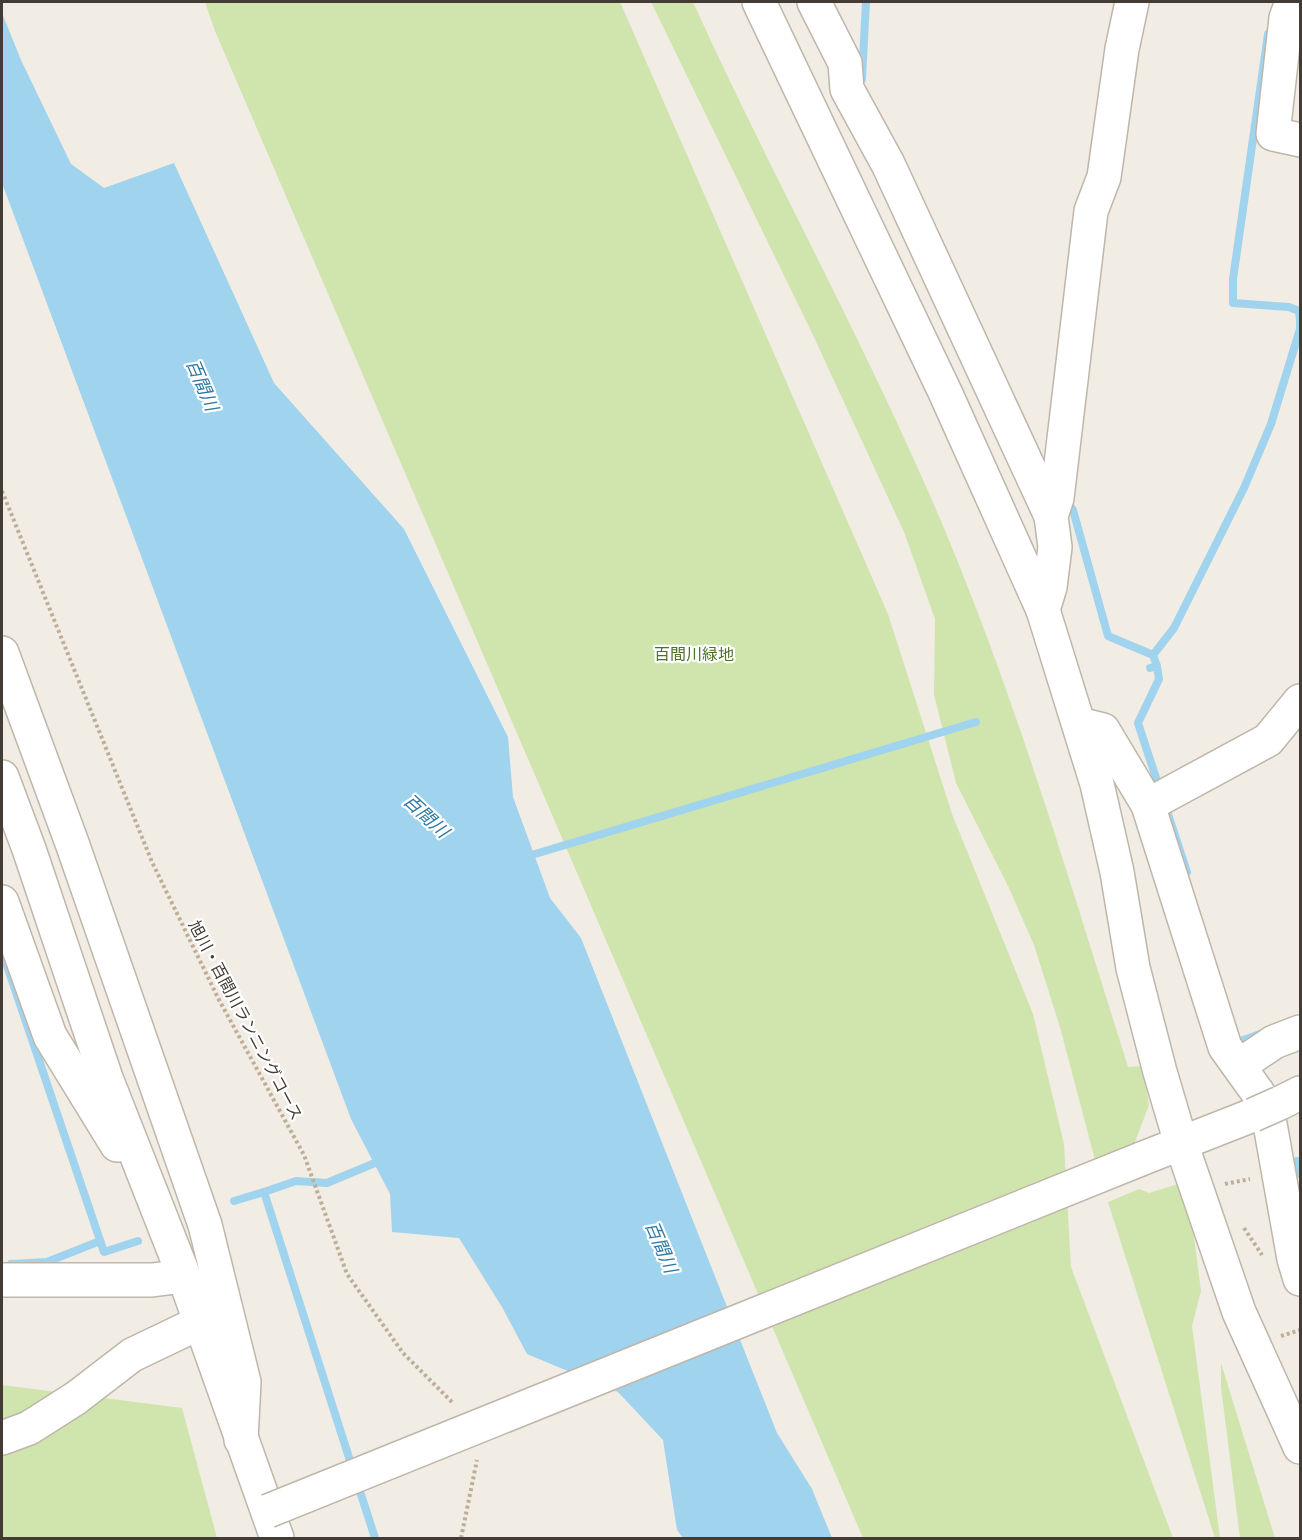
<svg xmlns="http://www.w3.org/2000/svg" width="1302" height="1540" font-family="'Sofia Sans Condensed','Noto Sans JP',sans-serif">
<rect width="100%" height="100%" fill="#f1ece4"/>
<!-- green -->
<g fill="#cfe5ad">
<polygon points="205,2 620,2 888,614 952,814 1033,1014 1064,1144 1071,1267 1173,1538 863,1538 215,31"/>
<path d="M651,2h42c73,161 159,317 231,480 84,189 142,388 204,585l15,-1 6,39 -14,37 -40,18 -35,-133 -26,-82 -25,-57 -53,-105 -22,-88 1,-76 -31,-87 -92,-199z"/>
<polygon points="1178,1184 1190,1206 1201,1291 1192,1326 1220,1538 1215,1538 1108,1202 1139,1189 1149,1193"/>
<polygon points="1221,1363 1275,1538 1240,1538 1221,1387"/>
<polygon points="2,1385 182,1408 217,1538 2,1538"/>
</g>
<!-- water -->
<polygon fill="#a0d3ee" points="2,13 21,60 71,164 104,188 174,163 274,383 404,529 508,737 513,797 550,898 581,938 777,1433 812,1489 832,1538 683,1538 677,1530 663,1440 618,1392 527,1354 502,1307 459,1238 392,1232 390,1194 351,1119 2,183"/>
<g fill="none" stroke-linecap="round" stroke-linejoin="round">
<!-- stream -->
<g stroke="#a0d3ee" stroke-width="8">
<polyline points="1268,34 1233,279 1233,303 1289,307 1299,311 1300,320"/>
<polyline points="862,79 866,2"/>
<polyline points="1066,500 1073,510 1108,636 1153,655 1157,666"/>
<polyline points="1153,655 1174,628 1244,488 1271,424 1300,329 1300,322"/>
<polyline points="1150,668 1157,666 1159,679 1138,723 1160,790"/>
<polyline points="1165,805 1187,872"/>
<polyline points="525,857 976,722"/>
<polyline points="2,951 104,1252 138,1241"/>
<polyline points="1236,1037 1238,1042 1260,1034"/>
<polyline points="1297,1161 1300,1174"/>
<polyline points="264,1192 296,1181 327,1183 382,1160"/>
<polyline points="234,1201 264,1192 353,1470"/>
<polyline points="11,1264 47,1262 100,1241"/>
<polyline points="357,1482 375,1538"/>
</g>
<defs>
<g id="minor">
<polyline points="759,2 945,392 1043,610 1097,784 1117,872 1133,968 1160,1072 1181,1143 1239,1312 1300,1447"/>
<polyline points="814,2 845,63 847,89 888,164 1051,516"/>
<polyline points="1292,2 1286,18 1273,134 1300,140"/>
<polyline points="1043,610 1050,587 1055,547 1051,516 1057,498 1091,211 1104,177 1122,49 1132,2"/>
<polyline points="2,653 72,843 205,1225 244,1382 241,1440"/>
<polyline points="1079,724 1103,730 1148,805 1225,1047 1258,1093 1270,1124 1294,1259 1300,1279"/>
<polyline points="2,777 29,849 106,1078 184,1276 277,1538"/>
<polyline points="1148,805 1268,740 1300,701"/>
<polyline points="2,902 50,1036 117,1145"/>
<polyline points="1240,1065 1274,1042 1300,1032"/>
<polyline points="1280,1103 1300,1093"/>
<polyline points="1141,1159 1253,1115"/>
<polyline points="2,1280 152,1280 184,1276"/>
<polyline points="2,1438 29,1428 76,1398 132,1355 201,1322"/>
</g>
</defs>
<!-- minor casing -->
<use href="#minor" stroke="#bfb6aa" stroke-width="36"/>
<!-- path -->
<g stroke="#beae98" stroke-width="4" stroke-dasharray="3 3" stroke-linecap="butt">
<polyline points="2,491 152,862 218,998 304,1155 347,1274 403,1353 454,1404"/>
<polyline points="1225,1184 1250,1179"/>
<polyline points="1244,1228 1262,1255"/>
<polyline points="1281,1336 1300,1330"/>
<polyline points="461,1538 477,1460"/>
</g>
<!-- minor -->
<use href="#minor" stroke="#fff" stroke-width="33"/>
<defs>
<g id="minor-bridge">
<polyline points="1253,1115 1280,1103"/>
<polyline points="268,1511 1141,1159"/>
</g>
</defs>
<!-- minor-bridge casing -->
<use href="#minor-bridge" stroke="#bfb6aa" stroke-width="36" stroke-linecap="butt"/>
<!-- minor-bridge -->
<use href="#minor-bridge" stroke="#fff" stroke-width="33"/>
</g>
<g text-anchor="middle" stroke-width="4.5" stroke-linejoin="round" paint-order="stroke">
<!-- park labels -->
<g font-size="16" fill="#4a7329" stroke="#fff">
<text x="694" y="660">百間川緑地</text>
</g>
<!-- street labels -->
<g font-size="16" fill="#433c34" stroke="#fff">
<text transform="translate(246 1020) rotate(62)" y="6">旭川・百間川ランニングコース</text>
</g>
<!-- water labels -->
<g font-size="18" font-style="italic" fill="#2f7aa3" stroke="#fff">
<text transform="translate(202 385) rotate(67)" y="6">百間川</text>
<text transform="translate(426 816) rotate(43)" y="6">百間川</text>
<text transform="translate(661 1247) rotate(67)" y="6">百間川</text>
</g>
</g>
<!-- border -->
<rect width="1302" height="1540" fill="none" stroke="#433c34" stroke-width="6"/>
</svg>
